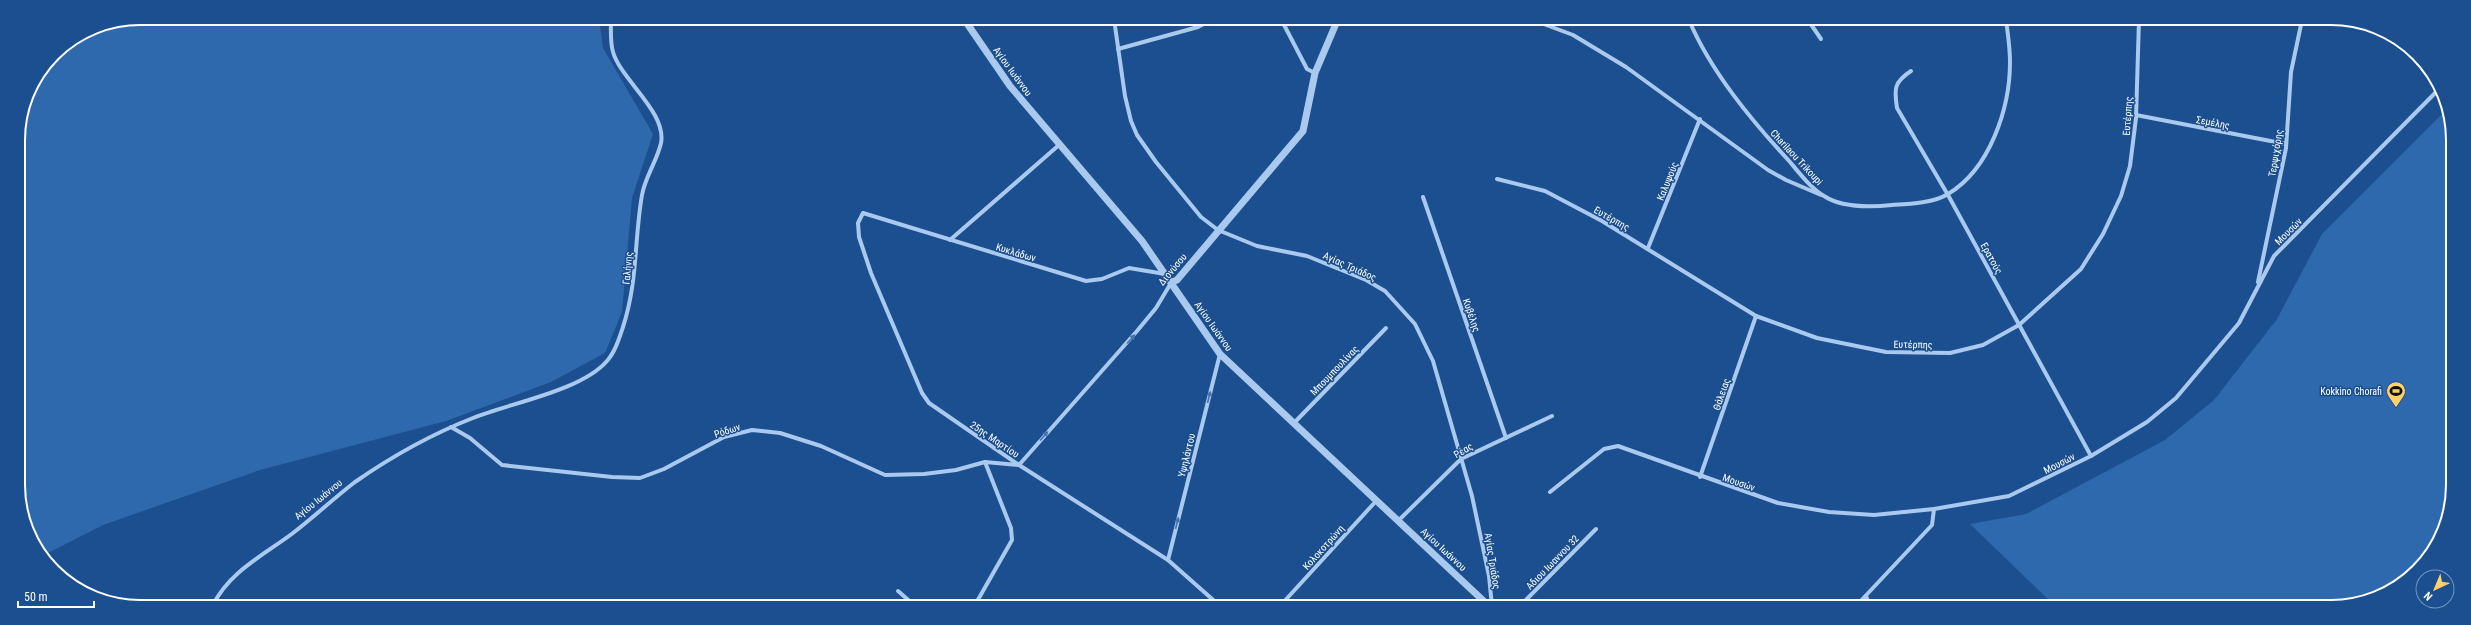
<svg xmlns="http://www.w3.org/2000/svg" width="2471" height="625" font-family="'Roboto Condensed',sans-serif">
<rect width="100%" height="100%" fill="#1b4f8f"/>
<!-- green -->
<g fill="#2e69ad">
<polygon points="140,18 599,18 603,48 653,134 632,198 622,312 605,353 551,382 446,421 260,470 103,525 42,556 34,546 20,509 18,132 27,93 54,54 94,27"/>
<polygon points="2448,108 2451,116 2451,509 2437,546 2411,577 2377,598 2339,607 2055,606 1970,524 2026,514 2165,440 2214,400 2277,319 2322,234"/>
</g>
<g fill="none" stroke-linecap="round" stroke-linejoin="round">
<!-- minor -->
<g stroke="#a9c9ee" stroke-width="4">
<polyline points="1114,19 1125,96 1131,121 1137,135 1156,162 1201,217 1218,230 1257,246 1307,256 1366,280 1385,291 1415,324 1433,361 1472,496 1489,576 1492,606"/>
<polyline points="1281,19 1307,69 1315,73"/>
<polyline points="1533,20 1573,35 1626,67 1768,170 1786,180 1821,195"/>
<path d="M1689,20c22,52 63,101 101,142 10,12 21,26 34,34 18,12 48,11 68,9 17,-1 42,-2 56,-11 42,-25 62,-86 62,-132 0,-14 -2,-28 -4,-42"/>
<polyline points="1808,20 1821,39"/>
<polyline points="1118,49 1198,27 1213,19"/>
<path d="M1911,71c-17,11 -17,18 -14,37l51,87 143,261"/>
<polyline points="2136,115 2286,144"/>
<polyline points="1497,179 1545,191 1602,221 1756,316 1817,338 1886,352 1950,353 1983,345 2019,325 2081,269 2103,234 2121,196 2130,166 2136,118 2139,20"/>
<polyline points="1423,197 1506,438"/>
<polyline points="950,240 1059,145"/>
<polyline points="1648,248 1700,119"/>
<polyline points="1165,274 1129,268 1102,279 1086,281 863,213 858,223 859,237 871,273 922,393 929,403 1019,465 1168,560 1220,606"/>
<polyline points="2258,282 2286,148 2291,72 2302,20"/>
<polyline points="1294,423 1386,328"/>
<polyline points="451,427 470,438 502,465 612,477 640,478 664,469 724,437 752,430 780,433 821,446 885,475 924,474 956,470 985,462 1019,465 1137,331 1156,308 1171,283"/>
<polyline points="1700,477 1756,316"/>
<polyline points="1550,492 1604,449 1618,446 1778,503 1829,512 1874,515 1934,509 2009,496 2091,456 2147,422 2176,398 2239,323 2274,256 2441,87"/>
<polyline points="1399,520 1461,459 1552,416"/>
<polyline points="1168,560 1220,354"/>
<polyline points="898,591 914,605"/>
<polyline points="1866,596 1870,606"/>
<path d="M213,605c17,-34 51,-50 80,-72 21,-16 41,-35 62,-51 36,-25 77,-48 118,-64 37,-15 108,-27 134,-57 8,-9 12,-22 16,-34 15,-46 11,-86 19,-132 3,-18 15,-34 19,-52 6,-31 -40,-63 -48,-91 -3,-10 -2,-23 -2,-33"/>
<polyline points="975,605 1012,540 1011,528 985,462"/>
<polyline points="1280,606 1377,500"/>
<polyline points="1520,606 1596,529"/>
<polyline points="1856,606 1932,525 1934,509"/>
<polyline points="2021,606 2022,605"/>
</g>
<!-- tertiary -->
<g stroke="#a9c9ee" stroke-width="7">
<polyline points="964,19 1010,86 1142,241 1220,354 1489,606"/>
<polyline points="1172,282 1177,280 1303,131 1315,73 1338,19"/>
</g>
</g>
<!-- one-way arrows -->
<defs><path id="oneway-solid" d="M-6-.8H1V-3.2L6.5 0L1 3.2V.8H-6Z"/></defs>
<g fill="#4674ac">
<use href="#oneway-solid" transform="translate(1131 339) rotate(-49)"/>
<use href="#oneway-solid" transform="translate(1209 397) rotate(-76)"/>
<use href="#oneway-solid" transform="translate(1044 436) rotate(-49)"/>
<use href="#oneway-solid" transform="translate(1177 523) rotate(-76)"/>
</g>
<!-- icons -->
<defs>
<symbol id="stadium-pin" viewBox="-11 -11 22 30"><path d="M0 17L-7.5 6A9.5 9.5 0 1 1 7.5 6Z" fill="#ffd166" stroke="#1b4f8f"/><path d="M0-5a6.5 5 0 1 0 0 10a6.5 5 0 1 0 0-10ZM-3.5-1.8h7v3.6h-7Z" fill="#111"/></symbol>
</defs>
<g fill-rule="evenodd">
<use href="#stadium-pin" x="2385" y="380" width="22" height="30"/>
</g>
<g text-anchor="middle" stroke-width="3" stroke-linejoin="round" paint-order="stroke">
<!-- street labels -->
<g font-size="10" fill="#fff" stroke="#1b4f8f">
<text transform="translate(1013 71) rotate(54)" y="4">Αγίου Ιωάννου</text>
<text transform="translate(2127 116) rotate(-86)" y="4">Ευτέρπης</text>
<text transform="translate(2213 122) rotate(11)" y="4">Σεμέλης</text>
<text transform="translate(2275 153) rotate(-81)" y="4">Τερψιχόρης</text>
<text transform="translate(1797 157) rotate(47)" y="4">Charilaou Trikoupi</text>
<text transform="translate(1667 181) rotate(-68)" y="4">Καλυψούς</text>
<text transform="translate(1612 218) rotate(29)" y="4">Ευτέρπης</text>
<text transform="translate(2288 231) rotate(-45)" y="4">Μουσών</text>
<text transform="translate(1016 252) rotate(17)" y="4">Κυκλάδων</text>
<text transform="translate(1992 258) rotate(61)" y="4">Ερατούς</text>
<text transform="translate(1350 266) rotate(24)" y="4">Αγίας Τριάδος</text>
<text transform="translate(627 268) rotate(-85)" y="4">Γαλήνης</text>
<text transform="translate(1172 269) rotate(-50)" y="4">Διονύσου</text>
<text transform="translate(1472 315) rotate(71)" y="4">Κυβέλης</text>
<text transform="translate(1214 326) rotate(55)" y="4">Αγίου Ιωάννου</text>
<text transform="translate(1913 344) rotate(1)" y="4">Ευτέρπης</text>
<text transform="translate(1334 370) rotate(-46)" y="4">Μπουμπουλίνας</text>
<text transform="translate(1721 394) rotate(-71)" y="4">Θάλειας</text>
<text transform="translate(727 430) rotate(-18)" y="4">Ρόδων</text>
<text transform="translate(995 439) rotate(34)" y="4">25ης Μαρτίου</text>
<text transform="translate(1463 450) rotate(-30)" y="4">Ρέας</text>
<text transform="translate(1186 455) rotate(-76)" y="4">Υψηλάντου</text>
<text transform="translate(2059 463) rotate(-27)" y="4">Μουσών</text>
<text transform="translate(1739 482) rotate(19)" y="4">Μουσών</text>
<text transform="translate(318 499) rotate(-39)" y="4">Αγίου Ιωάννου</text>
<text transform="translate(1323 547) rotate(-48)" y="4">Κολοκοτρώνη</text>
<text transform="translate(1444 549) rotate(43)" y="4">Αγίου Ιωάννου</text>
<text transform="translate(1493 561) rotate(81)" y="4">Αγίας Τριάδος</text>
<text transform="translate(1552 562) rotate(-46)" y="4">Αδιου Ιωαννου 32</text>
</g>
<!-- poi labels -->
<g font-size="10" fill="#fff" stroke="#1b4f8f" text-anchor="end">
<text x="2382" y="395">Kokkino Chorafi</text>
</g>
</g>
<!-- crop -->
<path d="M0 0H2471V625H0ZM140 25H2331A115 115 0 0 1 2446 140V485A115 115 0 0 1 2331 600H140A115 115 0 0 1 25 485V140A115 115 0 0 1 140 25Z" fill="#1b4f8f" fill-rule="evenodd"/>
<path fill="none" stroke="#fff" stroke-width="2" d="M140 25H2331A115 115 0 0 1 2446 140V485A115 115 0 0 1 2331 600H140A115 115 0 0 1 25 485V140A115 115 0 0 1 140 25Z"/>
<!-- north arrow -->
<g transform="translate(2435 589) rotate(224)"><circle r="19" fill="#1b4f8f" stroke="#7695bc"/>
<path d="M0-3L7 15L0 10L-7 15Z" fill="#ffd166"/>
<text y="-6" font-size="11" font-weight="bold" text-anchor="middle" fill="#ffffff">N</text>
</g>
<!-- scale -->
<path d="M18 601v6h76v-6" fill="none" stroke="#ffffff" stroke-width="2"/>
<text x="24" y="601" font-size="12" fill="#ffffff" stroke="#1b4f8f" stroke-width="3" paint-order="stroke">50 m</text>
</svg>
